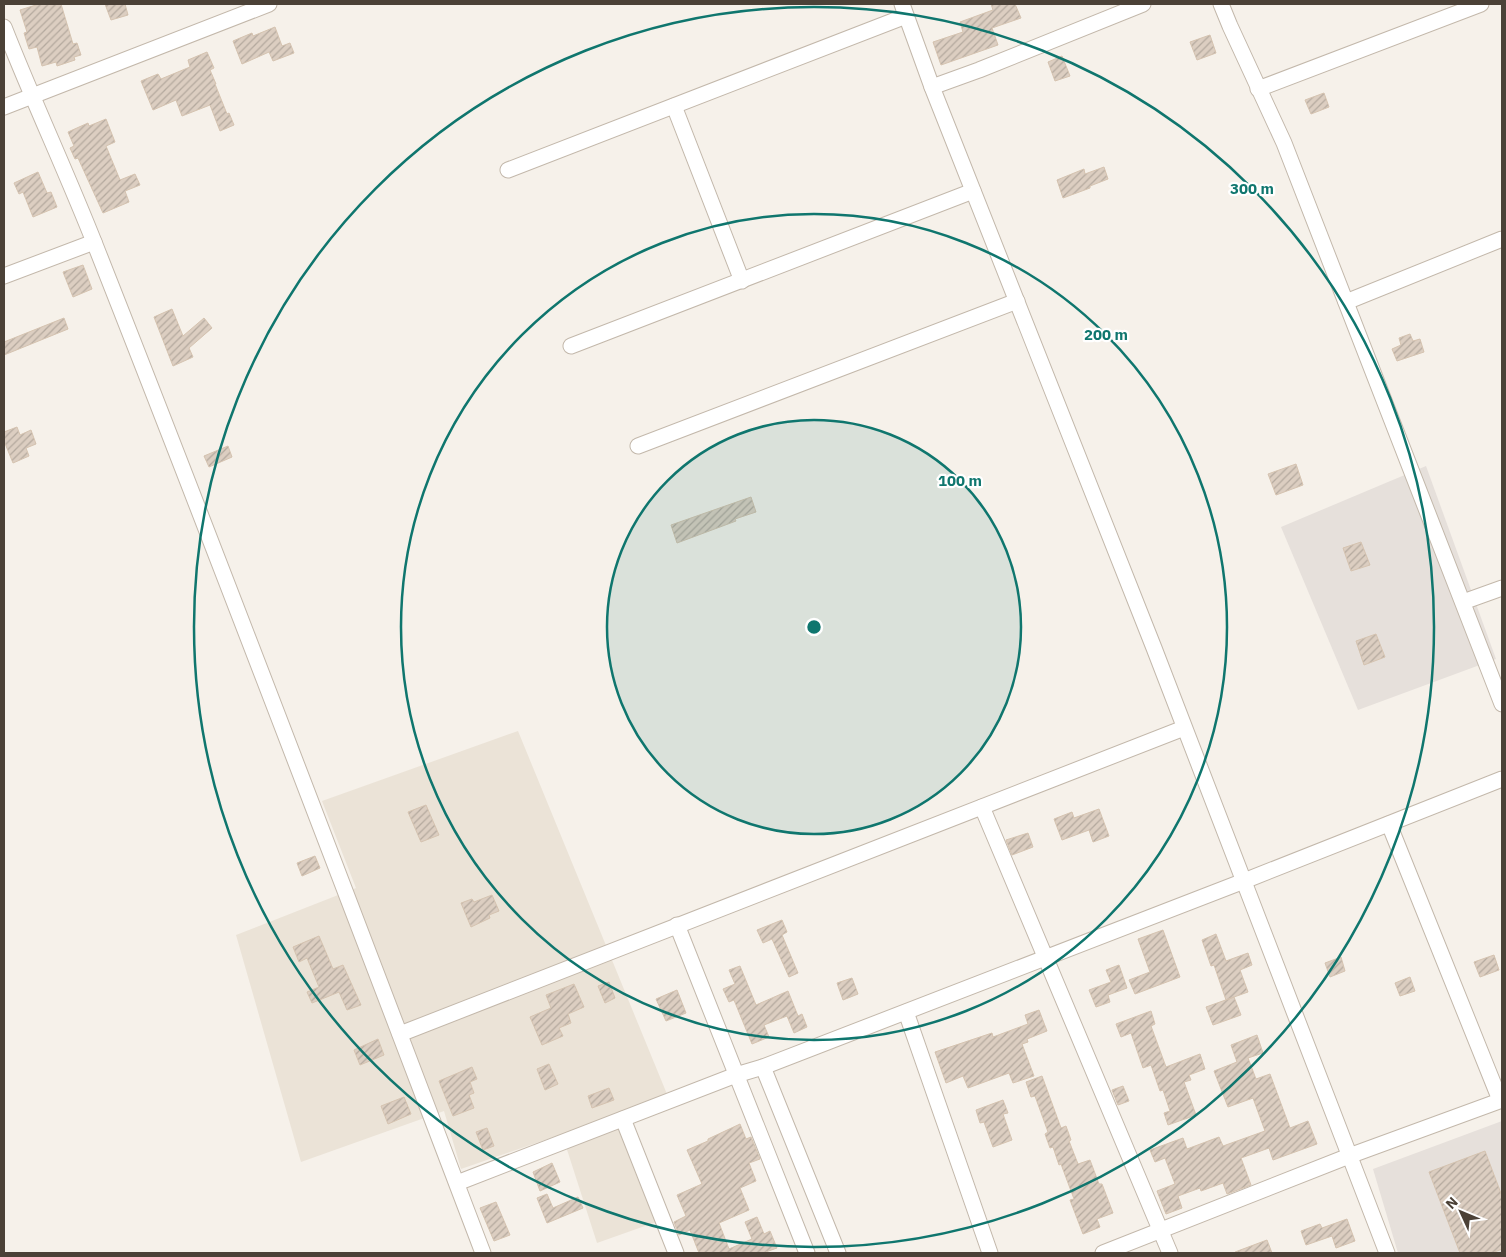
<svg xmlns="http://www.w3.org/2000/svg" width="1506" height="1257" font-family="'IBM Plex Sans',sans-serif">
<defs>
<pattern id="building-hatch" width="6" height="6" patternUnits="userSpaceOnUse" patternTransform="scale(1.25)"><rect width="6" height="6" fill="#dccec1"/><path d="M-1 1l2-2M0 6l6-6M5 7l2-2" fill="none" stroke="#b4a99e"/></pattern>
</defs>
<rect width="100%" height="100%" fill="#f6f1ea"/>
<!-- residential -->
<polygon fill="#ebe3d7" points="518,731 669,1099 622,1116 659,1221 597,1243 562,1134 461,1169 444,1111 301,1162 236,935 356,888 322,801"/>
<!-- industrial -->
<g fill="#e6e0db">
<polygon points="1426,466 1496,659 1358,710 1281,527"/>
<polygon points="1502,1121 1502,1253 1398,1253 1373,1169"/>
</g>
<!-- building -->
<g fill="url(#building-hatch)" stroke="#d5c3b0">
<polygon points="39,4 61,4 73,44 77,43 81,55 74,57 75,60 57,66 56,62 42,66 37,47 29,49 24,33 27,32 20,10"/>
<polygon points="105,4 125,4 128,15 111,20"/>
<polygon points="991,4 1015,4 1021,18 992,28 998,45 941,65 933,42 963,32 960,22 993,10"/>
<polygon points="275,27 282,46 290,43 294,53 273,61 269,52 242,64 233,41 252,33 253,36"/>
<polygon points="1210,35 1216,53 1197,60 1190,42"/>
<polygon points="207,52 214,68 210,70 216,84 215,84 227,114 229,113 234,125 220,131 210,105 182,116 176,100 153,110 141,81 158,74 161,79 190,67 188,60"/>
<polygon points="1062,56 1070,76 1055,81 1048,62"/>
<polygon points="1324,93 1329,107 1311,114 1305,100"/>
<polygon points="106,119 115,142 106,146 120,180 135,174 140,185 125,191 129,202 103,213 78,158 75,159 70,148 74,146 68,132 88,123 89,126"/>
<polygon points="1104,167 1108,179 1090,186 1090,188 1063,198 1057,180 1084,169 1085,174"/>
<polygon points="38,172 47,193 51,192 57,207 33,217 23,192 19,194 14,183"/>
<polygon points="83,265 92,289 73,297 63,272"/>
<polygon points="172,309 183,336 204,318 212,328 189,348 193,357 173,366 154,317"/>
<polygon points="64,318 68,329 4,355 4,342"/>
<polygon points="1410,334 1413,341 1420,339 1424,352 1397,361 1392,349 1401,345 1399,338"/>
<polygon points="17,427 20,435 31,430 36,444 26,448 29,456 13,463 4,441 4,432"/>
<polygon points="228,446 232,457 209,467 204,456"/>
<polygon points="1296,464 1303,485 1276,495 1268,474"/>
<polygon points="751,497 756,512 735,519 736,521 677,543 671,525"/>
<polygon points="1361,542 1370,565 1351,571 1343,548"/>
<polygon points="1376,634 1385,657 1364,665 1356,641"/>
<polygon points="426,805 439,835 421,842 408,812"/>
<polygon points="1099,809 1109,836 1093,842 1089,830 1062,840 1054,819 1072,812 1074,818"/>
<polygon points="1028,833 1033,847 1012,855 1006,840"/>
<polygon points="315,856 320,868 302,876 297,863"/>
<polygon points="492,895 499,911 489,915 490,918 471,927 461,903 472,899 474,902"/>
<polygon points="782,920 787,932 782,935 798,973 789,977 772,939 763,943 757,930"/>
<polygon points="1163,930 1180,977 1135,994 1129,980 1150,972 1138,939"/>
<polygon points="1216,934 1226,961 1248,953 1252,965 1240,970 1248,992 1234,997 1241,1015 1213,1025 1206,1007 1234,997 1226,1000 1214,965 1211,966 1202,940"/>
<polygon points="319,936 333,969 343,965 361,1005 347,1010 339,992 312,1003 307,992 319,987 307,958 299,962 293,947"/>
<polygon points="1494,955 1499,970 1480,977 1474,962"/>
<polygon points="1341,957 1345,971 1330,977 1325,963"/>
<polygon points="1119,965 1127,988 1108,995 1110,1002 1096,1007 1089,990 1111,982 1106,970"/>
<polygon points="740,966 756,1005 788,991 798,1016 802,1014 807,1027 794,1033 787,1016 764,1025 769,1037 752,1044 734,1000 729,1002 723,989 735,984 729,970"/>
<polygon points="1410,977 1415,991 1400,996 1395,983"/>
<polygon points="852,978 858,994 843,1000 837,983"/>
<polygon points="609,982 615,998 605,1003 598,986"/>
<polygon points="574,984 584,1007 568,1014 571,1023 559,1028 563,1036 542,1045 530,1017 551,1008 546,995"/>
<polygon points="677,990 686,1013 666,1021 656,999"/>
<polygon points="1039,1010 1047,1031 1027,1039 1028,1042 1022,1044 1034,1076 1013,1083 1009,1073 968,1088 963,1076 946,1083 935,1052 992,1033 993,1037 1028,1024 1025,1015"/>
<polygon points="1151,1011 1155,1024 1151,1026 1166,1067 1200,1054 1205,1069 1189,1075 1191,1080 1184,1082 1196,1115 1168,1125 1164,1113 1170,1111 1163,1090 1160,1091 1151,1065 1143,1068 1131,1033 1121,1037 1116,1024"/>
<polygon points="1257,1035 1263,1053 1248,1058 1256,1079 1270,1074 1290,1128 1308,1121 1317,1144 1273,1160 1269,1148 1241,1158 1251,1185 1227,1194 1223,1183 1201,1191 1200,1188 1178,1196 1182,1208 1166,1214 1157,1191 1175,1184 1165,1158 1155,1162 1150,1150 1183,1138 1187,1149 1219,1137 1223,1146 1265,1131 1253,1098 1228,1107 1214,1071 1237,1062 1231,1045"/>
<polygon points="378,1039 384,1055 360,1065 354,1050"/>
<polygon points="549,1064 558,1084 545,1090 537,1069"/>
<polygon points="472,1067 477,1079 470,1082 474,1093 469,1095 474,1108 453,1116 439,1081"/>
<polygon points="1042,1076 1061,1128 1066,1126 1071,1140 1069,1141 1078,1164 1090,1160 1099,1184 1102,1184 1113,1213 1097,1219 1100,1227 1083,1234 1070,1200 1074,1199 1061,1164 1059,1165 1053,1147 1050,1148 1045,1134 1048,1132 1035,1096 1031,1097 1026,1082"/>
<polygon points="1123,1086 1129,1101 1118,1105 1112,1090"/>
<polygon points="609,1088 614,1100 592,1108 588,1096"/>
<polygon points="404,1097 411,1114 388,1124 381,1106"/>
<polygon points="1003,1100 1008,1113 1003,1114 1012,1140 993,1147 984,1122 980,1123 976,1110"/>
<polygon points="740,1124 746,1139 751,1137 760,1159 749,1163 756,1181 740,1188 749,1210 719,1223 729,1249 752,1239 745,1222 757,1217 764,1234 770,1231 777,1248 763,1253 699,1253 690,1230 679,1235 674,1222 686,1216 677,1195 702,1184 687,1150 708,1141 708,1139"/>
<polygon points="487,1128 494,1146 483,1150 476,1132"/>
<polygon points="1485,1151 1502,1196 1502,1249 1492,1253 1460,1253 1429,1172"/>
<polygon points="552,1163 560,1182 540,1191 533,1172"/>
<polygon points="547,1194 553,1208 578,1197 583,1208 547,1223 537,1198"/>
<polygon points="496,1202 510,1235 494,1241 480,1208"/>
<polygon points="1347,1219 1355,1241 1336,1248 1332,1236 1306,1245 1301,1231 1320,1224 1322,1228"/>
<polygon points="1267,1240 1272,1253 1236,1253 1235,1252"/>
</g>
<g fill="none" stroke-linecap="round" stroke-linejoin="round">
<defs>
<g id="street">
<polyline points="902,4 932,87 1154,648 1387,1253"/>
<polyline points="1221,4 1230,26 1284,143 1502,704"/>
<path d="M4,27c29,74 63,146 92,220 132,334 259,670 387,1006"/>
<polyline points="932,87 979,70 1143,4"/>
<polyline points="1258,89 1481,4"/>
<polyline points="674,106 742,281"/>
<polyline points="4,107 269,4"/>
<polyline points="508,170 906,16"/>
<polyline points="4,276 94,242"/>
<polyline points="1346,302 1502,239"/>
<polyline points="571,346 973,191"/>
<polyline points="638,446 1017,301"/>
<polyline points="1463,602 1502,588"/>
<polyline points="982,807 1170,1253"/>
<polyline points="1389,824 1500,1100"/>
<polyline points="677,925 807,1253"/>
<polyline points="906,1012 990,1253"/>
<polyline points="400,1034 1184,728"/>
<polyline points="763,1067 838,1253"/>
<polyline points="623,1119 676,1253"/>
<polyline points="457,1183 736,1075 763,1067 1244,881 1502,779"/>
<polyline points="1103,1253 1349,1156 1502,1100"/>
</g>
</defs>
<!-- street casing -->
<use href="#street" stroke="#c3b8ab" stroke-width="17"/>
<!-- street -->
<use href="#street" stroke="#fff" stroke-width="15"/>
</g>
<!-- distance rings -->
<circle cx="814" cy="627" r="207" fill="#0f766e" fill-opacity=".12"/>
<g fill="none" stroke="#0f766e" stroke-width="2.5">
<circle cx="814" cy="627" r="207"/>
<circle cx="814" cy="627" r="413"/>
<circle cx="814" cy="627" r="620"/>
</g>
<circle cx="814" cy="627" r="8" fill="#0f766e" stroke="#fff" stroke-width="2.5"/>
<g font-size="15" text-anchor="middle" font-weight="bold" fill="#0f766e" stroke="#fff" stroke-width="4.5" stroke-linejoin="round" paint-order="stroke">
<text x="1252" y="194">300 m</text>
<text x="1106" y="340">200 m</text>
<text x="960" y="486">100 m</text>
</g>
<!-- border -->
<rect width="1506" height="1257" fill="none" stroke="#4b4137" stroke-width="10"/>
<!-- north arrow -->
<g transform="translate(1461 1212) rotate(314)" stroke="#ffffff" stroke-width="4" paint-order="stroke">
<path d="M0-4L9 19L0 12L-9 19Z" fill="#4b4137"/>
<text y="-8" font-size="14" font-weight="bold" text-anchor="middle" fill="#4b4137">N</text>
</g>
</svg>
